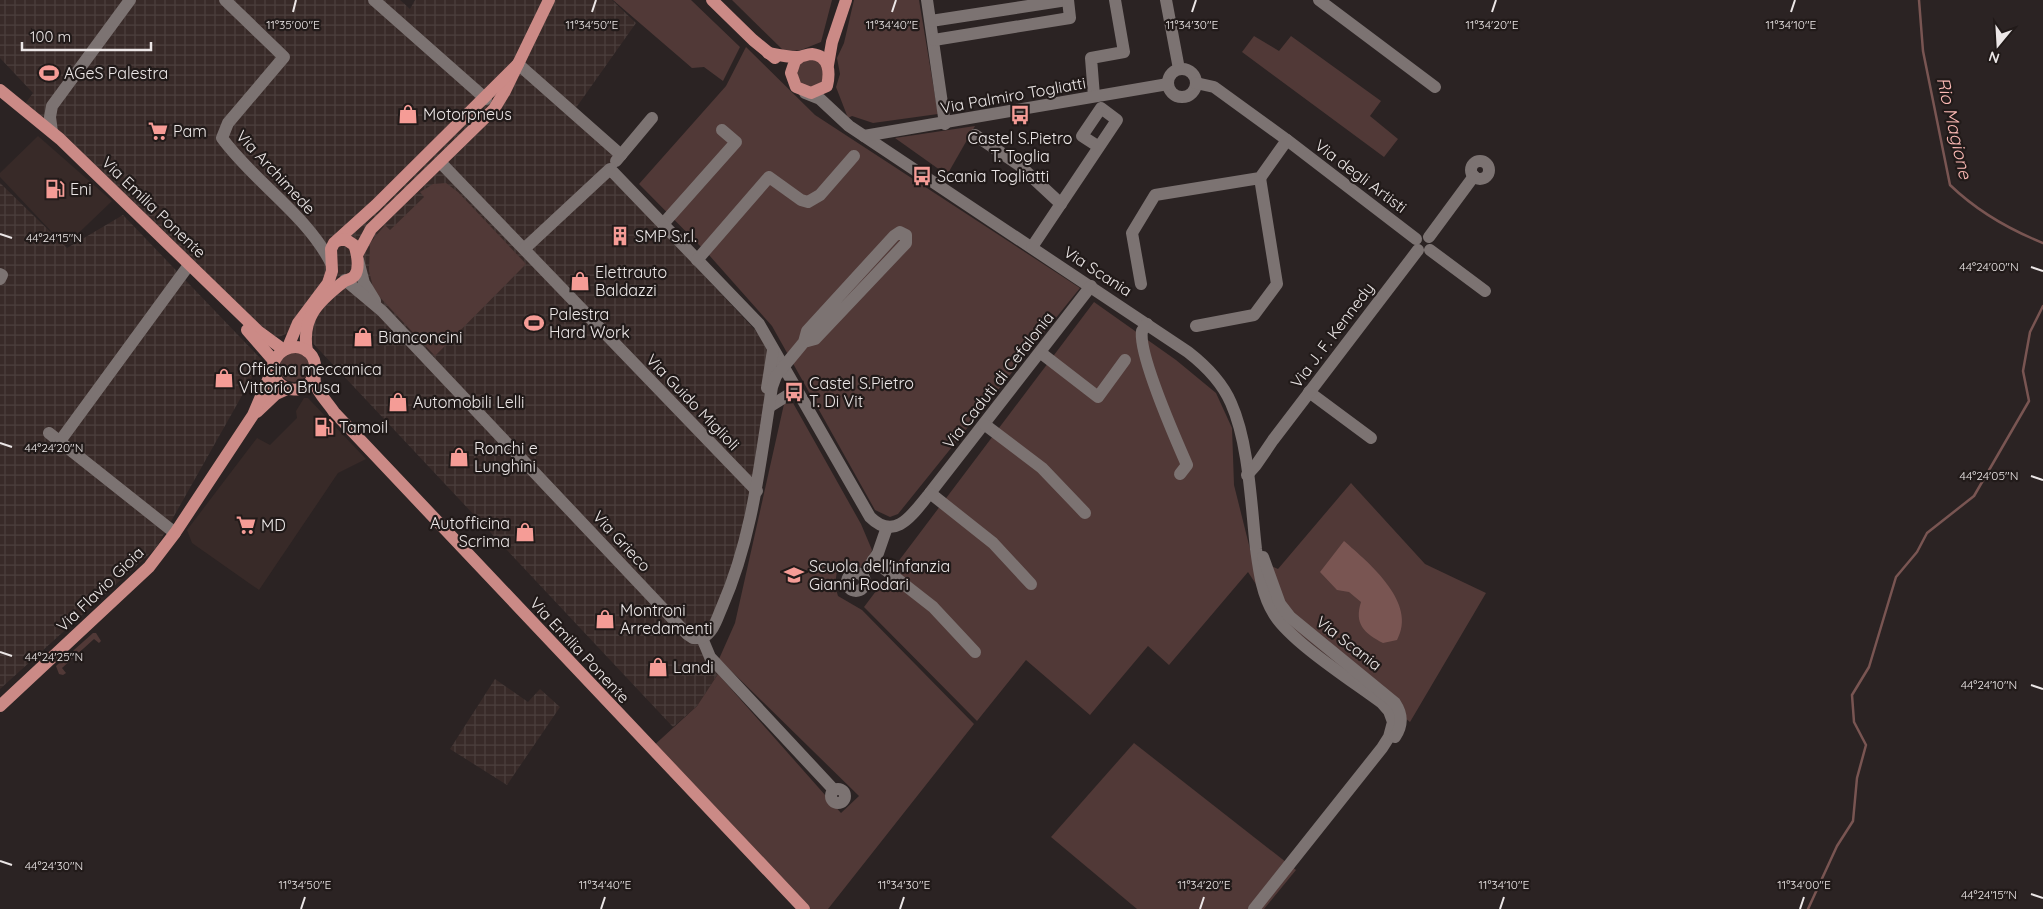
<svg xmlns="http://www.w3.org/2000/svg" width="2043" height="909" font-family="Quicksand,sans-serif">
<defs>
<pattern id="industrial-grid" width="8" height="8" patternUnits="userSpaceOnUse" patternTransform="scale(1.25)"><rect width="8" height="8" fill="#382a28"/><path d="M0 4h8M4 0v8" fill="none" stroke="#4b3f3d"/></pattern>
</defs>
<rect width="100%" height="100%" fill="#2b2323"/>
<!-- built -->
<g fill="#382a28">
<polygon points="38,136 112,201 65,246 0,177 0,173"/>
<polygon points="304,398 308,398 366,459 338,473 259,590 192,543 187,530 257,438 270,445 297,418 296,411"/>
</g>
<!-- industrial -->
<g fill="url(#industrial-grid)">
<polygon points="0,0 400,0 410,9 415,0 612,0 636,23 573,112 620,155 606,171 770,346 766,406 739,557 702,638 718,674 697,706 673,727 293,322 288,333 279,337 270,335 25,104 33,93 0,58"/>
<polygon points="0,183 67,248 123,215 262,360 156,548 0,689"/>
<polygon points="495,679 528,702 540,689 560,707 507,785 450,749"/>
</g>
<!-- green -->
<g fill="#513937">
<polygon points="613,0 691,0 740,47 723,81 704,67 692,68"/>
<polygon points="732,0 832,0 821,42 801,50 784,51"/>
<polygon points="854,0 919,0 938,114 873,123 852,116 848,118 836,87 840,74 837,58 844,43"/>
<polygon points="1254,36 1279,51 1291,36 1381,101 1370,116 1398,139 1384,157 1242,52"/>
<polygon points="746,47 815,115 1080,288 898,514 890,517 875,510 772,326 709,255 639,184 726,86"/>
<polygon points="813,59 822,63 826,78 816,89 799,83 797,69 803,61"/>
<polygon points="975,126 947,175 895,138"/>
<polygon points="446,183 458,192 526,264 435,356 374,291 369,271 370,243 385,225 390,230 424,197 420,192 433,184"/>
<polygon points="1094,302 1176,360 1216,393 1232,428 1234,485 1254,565 1258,560 1278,569 1351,483 1425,564 1486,593 1410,722 1277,616 1248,572 1169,665 1148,646 1090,715 1026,660 977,721 864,607"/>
<circle cx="294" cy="367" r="15"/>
<polygon points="793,403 861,524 872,550 867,563 857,569 856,561 847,562 837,570 835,586 838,596 862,610 974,724 828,909 803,909 650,749 697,706 718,674 841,813 859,796 719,659 735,623 784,404"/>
<polygon points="93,633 96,633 101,641 99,643 94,639 62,668 66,673 63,675 59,674 56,666"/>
<polygon points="1134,743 1296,870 1264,909 1137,909 1051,837"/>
</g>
<!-- water -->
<path fill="#795552" d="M1344,541c25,22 74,62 53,99l-14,3c-19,-10 -29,-19 -22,-41l-12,-10 -12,-2 -17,-18z"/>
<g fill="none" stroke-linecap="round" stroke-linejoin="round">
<!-- stream -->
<g stroke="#795552" stroke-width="2.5">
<path d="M1919,0l4,51 27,134c27,26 58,44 93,58"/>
<polyline points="1808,909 1837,846 1853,821 1857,778 1866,745 1854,722 1852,695 1869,667 1896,577 1917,552 1927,533 1974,496 2029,401 2023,371 2030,332 2043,306"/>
</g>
<!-- minor -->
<g stroke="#7c7372" stroke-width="12">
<path d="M225,0l59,57 -56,66 -6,15c32,44 84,76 109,125"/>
<polyline points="374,0 486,99"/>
<polyline points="927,0 945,124"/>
<polyline points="1166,0 1179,69"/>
<polyline points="1319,0 1435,87"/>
<polyline points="931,21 1067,0"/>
<polyline points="934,40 1070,18 1068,0"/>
<polyline points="518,64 621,155"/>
<circle cx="1182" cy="83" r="14"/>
<path d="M805,93l15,6 29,27 339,226c18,14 34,30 43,51 18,40 20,102 25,146 3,22 6,46 18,65 17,28 80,68 108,89l7,8 4,11 -4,15 -7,11 -128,161"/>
<polyline points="1094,96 1091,58 1124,52 1115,0"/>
<polyline points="52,132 50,117 52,106 130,0"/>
<polyline points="975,135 1019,165 1061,204"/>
<polyline points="864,136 1168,84"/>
<polyline points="1287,140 1416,239"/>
<polyline points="616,161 652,118"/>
<circle cx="1480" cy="170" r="9"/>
<polyline points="440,162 757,491"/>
<polyline points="663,224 736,142 722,130"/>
<polyline points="1429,237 1474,176"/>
<polyline points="1032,247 1117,120 1101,108 1082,136 1099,147"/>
<path d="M524,249l86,-80 149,155 111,193c26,26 44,-5 60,-24l161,-207"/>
<polyline points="1430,250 1485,291"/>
<polyline points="358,260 364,283 375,301"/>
<polyline points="697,260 769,177 801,200 808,202 820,195 854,156"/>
<polyline points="0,274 2,275 0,279"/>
<polyline points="345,280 382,311 687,634 693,638 702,638 710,657 834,790"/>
<polyline points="1141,284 1132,233 1155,195 1260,178 1287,140 1214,87 1196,83"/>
<path d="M1147,324l-5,7c-4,22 34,109 45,134l-7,9"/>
<polyline points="1196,326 1254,315 1277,284 1260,178"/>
<polyline points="1041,353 1098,397 1125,360"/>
<polyline points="767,388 773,350"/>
<polyline points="1309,392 1371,438"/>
<polyline points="769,407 796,390"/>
<polyline points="984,424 1042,468 1085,513"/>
<polyline points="49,433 175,533"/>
<polyline points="60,441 186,269"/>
<polyline points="1247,475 1256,465 1273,440 1418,250"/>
<polyline points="930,493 993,543 1031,584"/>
<path d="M1263,557l17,47 10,13 105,86c8,12 8,22 0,34"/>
<polyline points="873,560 933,607 975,652"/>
<polyline points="870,565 878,553 887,527"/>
<circle cx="856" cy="582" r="9"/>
<path d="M702,638c12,-6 15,-20 20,-31 31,-71 38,-145 50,-220l4,-11 28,-34 3,-11 87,-95 6,-4 6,3v8l-91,96 -11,3"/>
<circle cx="838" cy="796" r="7"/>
</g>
<!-- major -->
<g stroke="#cb8a86" stroke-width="12">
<polyline points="712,0 753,40 775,58"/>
<path d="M768,53c10,2 19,4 29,4 5,0 10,-3 15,-3 18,2 18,19 15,32l-16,7 -15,-6 -5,-14 4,-12 5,-4"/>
<polyline points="828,65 832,42 846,0"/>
<polyline points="0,90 60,139 258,331 284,350"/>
<polyline points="357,255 371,229 494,109 505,91 549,0"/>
<polyline points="247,330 274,361"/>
<polyline points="288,347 298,323 328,283 332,271 331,249 334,243 376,205 518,64"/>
<path d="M307,351c-6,-33 11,-49 35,-68 4,-4 10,-3 13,-8 5,-7 2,-23 -1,-30l-9,-6 -8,2"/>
<path d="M316,372l-7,12c-16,13 -37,2 -36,-19 5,-18 27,-25 39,-9 6,9 1,17 3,27 2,9 14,21 19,29l470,497"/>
<polyline points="257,412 276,394 287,389"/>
<polyline points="0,706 149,567 175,533 253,415 273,368"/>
</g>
</g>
<!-- ticks -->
<path fill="none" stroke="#ece7e7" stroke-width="2" d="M293,12l3,-12M592,12l4,-12M892,12l4,-12M1192,12l4,-12M1492,12l4,-12M1791,12l4,-12M0,234l12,4M2031,267l12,4M0,443l12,4M2031,476l12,4M0,652l12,4M2031,685l12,4M0,861l12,4M2031,894l12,4M301,909l4,-12M601,909l4,-12M900,909l4,-12M1200,909l4,-12M1500,909l4,-12M1800,909l4,-12"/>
<!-- icons -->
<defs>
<symbol id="stadium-bare" viewBox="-9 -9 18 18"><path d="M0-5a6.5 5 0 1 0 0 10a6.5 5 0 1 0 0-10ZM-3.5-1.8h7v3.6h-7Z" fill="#f59c96" stroke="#211a19" stroke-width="2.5" paint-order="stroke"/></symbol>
<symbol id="shop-bare" viewBox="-9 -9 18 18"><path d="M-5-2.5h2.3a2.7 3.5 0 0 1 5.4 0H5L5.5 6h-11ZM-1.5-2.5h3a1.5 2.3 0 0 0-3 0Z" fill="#f59c96" stroke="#211a19" stroke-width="2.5" paint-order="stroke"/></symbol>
<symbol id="bus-bare" viewBox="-9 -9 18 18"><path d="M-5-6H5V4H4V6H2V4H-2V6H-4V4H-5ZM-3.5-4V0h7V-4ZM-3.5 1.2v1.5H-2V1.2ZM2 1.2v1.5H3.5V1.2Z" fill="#f59c96" stroke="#211a19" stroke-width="2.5" paint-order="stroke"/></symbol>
<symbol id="supermarket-bare" viewBox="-9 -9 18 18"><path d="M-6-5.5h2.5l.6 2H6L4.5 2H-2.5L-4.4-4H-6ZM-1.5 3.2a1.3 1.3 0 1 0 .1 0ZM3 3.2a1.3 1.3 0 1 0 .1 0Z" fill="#f59c96" stroke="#211a19" stroke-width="2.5" paint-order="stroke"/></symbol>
<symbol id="fuel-bare" viewBox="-9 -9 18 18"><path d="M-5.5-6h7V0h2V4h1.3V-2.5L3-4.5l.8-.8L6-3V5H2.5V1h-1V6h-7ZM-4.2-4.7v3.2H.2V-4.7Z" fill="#f59c96" stroke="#211a19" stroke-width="2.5" paint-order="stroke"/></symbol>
<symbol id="building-bare" viewBox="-9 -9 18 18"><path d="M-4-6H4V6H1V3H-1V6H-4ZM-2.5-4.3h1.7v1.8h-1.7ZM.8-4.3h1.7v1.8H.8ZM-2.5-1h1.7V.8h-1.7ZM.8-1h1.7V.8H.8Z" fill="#f59c96" stroke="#211a19" stroke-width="2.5" paint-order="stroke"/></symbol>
<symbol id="school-bare" viewBox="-9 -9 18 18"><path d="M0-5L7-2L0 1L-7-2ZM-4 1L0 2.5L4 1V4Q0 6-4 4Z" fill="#f59c96" stroke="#211a19" stroke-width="2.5" paint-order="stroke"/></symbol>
</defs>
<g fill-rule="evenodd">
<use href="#stadium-bare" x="35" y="59" width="28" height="28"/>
<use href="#shop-bare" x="394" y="100" width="28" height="28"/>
<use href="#bus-bare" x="1006" y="101" width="28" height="28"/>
<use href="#supermarket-bare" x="144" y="117" width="28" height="28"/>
<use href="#bus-bare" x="908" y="162" width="28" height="28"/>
<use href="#fuel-bare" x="41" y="175" width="28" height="28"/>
<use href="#building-bare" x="606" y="222" width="28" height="28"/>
<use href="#shop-bare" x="566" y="267" width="28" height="28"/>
<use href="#stadium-bare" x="520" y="309" width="28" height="28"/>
<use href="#shop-bare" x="349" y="323" width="28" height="28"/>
<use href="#shop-bare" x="210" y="364" width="28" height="28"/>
<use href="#bus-bare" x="780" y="378" width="28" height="28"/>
<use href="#shop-bare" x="384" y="388" width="28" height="28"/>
<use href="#fuel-bare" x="310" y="413" width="28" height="28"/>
<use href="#shop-bare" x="445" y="443" width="28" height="28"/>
<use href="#supermarket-bare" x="232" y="511" width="28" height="28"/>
<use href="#shop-bare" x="511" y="518" width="28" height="28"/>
<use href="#school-bare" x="780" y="561" width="28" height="28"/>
<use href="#shop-bare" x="591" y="605" width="28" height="28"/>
<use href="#shop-bare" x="644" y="653" width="28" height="28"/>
</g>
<g text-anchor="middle" stroke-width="4.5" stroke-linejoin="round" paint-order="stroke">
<!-- poi labels -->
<g font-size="16" fill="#ece7e7" stroke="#211a19" text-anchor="start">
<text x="64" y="79">AGeS Palestra</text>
<text x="423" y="120">Motorpneus</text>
<text x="173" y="137">Pam</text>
<text x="1020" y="144" text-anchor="middle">Castel S.Pietro<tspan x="1020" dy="18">T. Toglia</tspan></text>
<text x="937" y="182">Scania Togliatti</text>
<text x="70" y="195">Eni</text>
<text x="635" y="242">SMP S.r.l.</text>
<text x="595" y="278">Elettrauto<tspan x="595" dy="18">Baldazzi</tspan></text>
<text x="549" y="320">Palestra<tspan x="549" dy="18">Hard Work</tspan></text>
<text x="378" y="343">Bianconcini</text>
<text x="239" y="375">Officina meccanica<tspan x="239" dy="18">Vittorio Brusa</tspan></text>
<text x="809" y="389">Castel S.Pietro<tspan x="809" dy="18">T. Di Vit</tspan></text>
<text x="413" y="408">Automobili Lelli</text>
<text x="339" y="433">Tamoil</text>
<text x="474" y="454">Ronchi e<tspan x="474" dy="18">Lunghini</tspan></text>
<text x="510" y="529" text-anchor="end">Autofficina<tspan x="510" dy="18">Scrima</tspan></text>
<text x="261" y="531">MD</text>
<text x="809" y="572">Scuola dell'infanzia<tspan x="809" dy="18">Gianni Rodari</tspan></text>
<text x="620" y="616">Montroni<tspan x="620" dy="18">Arredamenti</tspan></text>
<text x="673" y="673">Landi</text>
</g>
<!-- street labels -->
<g font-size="16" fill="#ece7e7" stroke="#211a19">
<text transform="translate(1013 95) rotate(-10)" y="6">Via Palmiro Togliatti</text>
<text transform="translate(276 172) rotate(47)" y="6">Via Archimede</text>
<text transform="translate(1361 176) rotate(37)" y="6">Via degli Artisti</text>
<text transform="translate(154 207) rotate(44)" y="6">Via Emilia Ponente</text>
<text transform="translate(1098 271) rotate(33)" y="6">Via Scania</text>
<text transform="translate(1332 335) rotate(-53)" y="6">Via J. F. Kennedy</text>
<text transform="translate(998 380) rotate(-52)" y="6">Via Caduti di Cefalonia</text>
<text transform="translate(693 402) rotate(46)" y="6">Via Guido Miglioli</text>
<text transform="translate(622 541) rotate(47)" y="6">Via Grieco</text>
<text transform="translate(100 589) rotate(-44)" y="6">Via Flavio Gioia</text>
<text transform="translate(1349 643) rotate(38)" y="6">Via Scania</text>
<text transform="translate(580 650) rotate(47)" y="6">Via Emilia Ponente</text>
</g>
<!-- water labels -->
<g font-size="18" font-style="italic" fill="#fdbab5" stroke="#211a19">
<text transform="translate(1954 128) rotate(77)" y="6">Rio Magione</text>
</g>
</g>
<g font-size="12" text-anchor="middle" fill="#ece7e7" stroke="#211a19" stroke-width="4.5" stroke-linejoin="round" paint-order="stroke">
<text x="293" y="29">11°35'00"E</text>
<text x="592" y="29">11°34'50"E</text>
<text x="892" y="29">11°34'40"E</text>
<text x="1192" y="29">11°34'30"E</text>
<text x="1492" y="29">11°34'20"E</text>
<text x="1791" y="29">11°34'10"E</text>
<text x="54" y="242">44°24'15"N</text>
<text x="1989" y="271">44°24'00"N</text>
<text x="54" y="452">44°24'20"N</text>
<text x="1989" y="480">44°24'05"N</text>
<text x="54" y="661">44°24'25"N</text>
<text x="1989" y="689">44°24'10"N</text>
<text x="54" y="870">44°24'30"N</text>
<text x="305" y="889">11°34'50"E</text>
<text x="605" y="889">11°34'40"E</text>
<text x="904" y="889">11°34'30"E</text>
<text x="1204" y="889">11°34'20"E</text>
<text x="1504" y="889">11°34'10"E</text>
<text x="1804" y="889">11°34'00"E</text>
<text x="1989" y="899">44°24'15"N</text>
</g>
<!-- north arrow -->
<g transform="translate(1998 45) rotate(198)" stroke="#211a19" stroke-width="4" paint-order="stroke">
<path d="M0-4L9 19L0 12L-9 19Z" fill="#ece7e7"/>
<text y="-8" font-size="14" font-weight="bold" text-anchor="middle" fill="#ece7e7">N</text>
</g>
<!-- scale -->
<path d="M22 42v8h129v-8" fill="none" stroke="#ece7e7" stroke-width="2.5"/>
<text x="30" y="42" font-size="15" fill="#ece7e7" stroke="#211a19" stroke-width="4" paint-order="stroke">100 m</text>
</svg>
